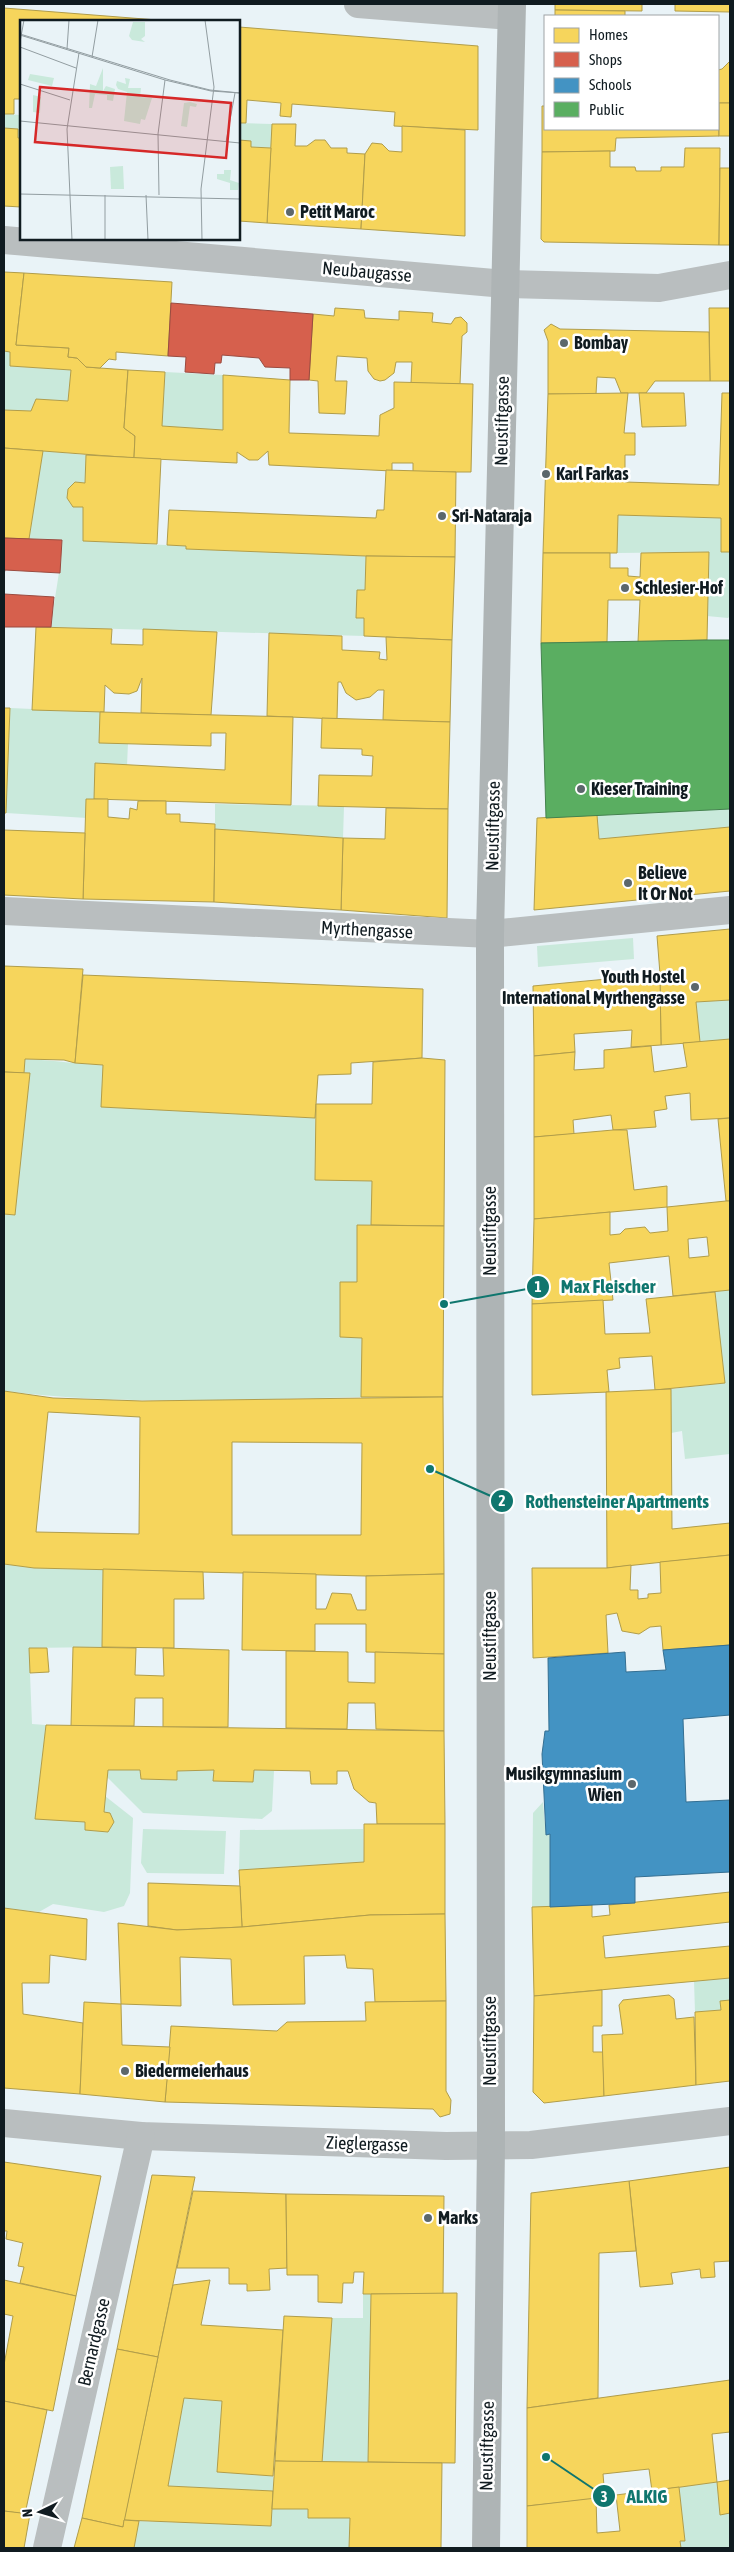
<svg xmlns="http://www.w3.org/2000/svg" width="734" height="2552" font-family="'Asap Condensed',sans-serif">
<rect width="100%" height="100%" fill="#e9f3f7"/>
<!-- grass -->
<g fill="#c9e9db">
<polygon points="4,114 21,115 21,138 18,138 18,129 4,128"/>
<polygon points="239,123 272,124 271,148 251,147 251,141 239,140"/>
<polygon points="4,351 10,352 10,366 71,370 68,401 36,399 31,411 4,410"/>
<polygon points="165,372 223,375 223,430 162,426"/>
<path d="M43,451l43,4 -1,28 -10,-1 -7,7 -1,9 6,9h10v34l103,5v3l180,7 -1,34h-8l-1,28h8v18l-313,-9c3,-29 10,-57 11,-86l-33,-2z"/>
<polygon points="618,515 721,518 721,552 730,552 730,616 728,618 707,616 709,552 617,553"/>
<polygon points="10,708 100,712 99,743 128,743 127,766 94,799 87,818 6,813"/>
<polygon points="215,804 344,806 343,838 215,829"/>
<polygon points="730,809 730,827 599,839 597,815"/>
<polygon points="633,938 634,959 538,967 537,946"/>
<polygon points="730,1000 730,1039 700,1042 696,1002"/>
<path d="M25,1059c26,1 51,5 78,6l-1,42 213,11v62l57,1 -1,44 -14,1v56h-17v55l22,1 -1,59c-119,2 -239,9 -357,-6v-177l11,1 15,-142h-6z"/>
<polygon points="730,1290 730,1454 685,1459 682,1431 671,1433 671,1389 724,1383 715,1292"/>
<polygon points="4,1564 34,1568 103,1569 102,1647 29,1648 32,1724 46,1725 35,1818 85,1822 85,1830 108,1832 114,1822 110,1813 104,1812 105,1796 133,1818 130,1893 124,1906 104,1912 53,1904 39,1912 4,1908"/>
<polygon points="108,1770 140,1770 141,1779 177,1780 177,1771 214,1770 214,1781 253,1782 254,1770 274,1771 272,1811 262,1819 143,1813 107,1777"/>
<polygon points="543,1802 546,1835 550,1834 550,1907 532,1907 533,1813"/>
<polygon points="143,1829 226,1831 224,1874 147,1873 141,1863"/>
<polygon points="363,1829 364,1862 239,1870 240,1830"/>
<polygon points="730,1978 730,2000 721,2002 721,2010 695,2012 694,1981"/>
<polygon points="363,2294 371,2294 368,2462 322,2463 332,2318 363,2318"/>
<polygon points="184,2398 222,2401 217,2472 273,2476 273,2491 168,2486"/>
<polygon points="717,2482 720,2514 730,2513 730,2548 681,2548 680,2541 685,2540 679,2487"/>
<polygon points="272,2509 308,2509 308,2518 350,2518 349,2548 134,2548 139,2521 270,2526"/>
</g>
<!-- homes -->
<g fill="#f6d55c" stroke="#b19d4a" fill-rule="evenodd">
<polygon points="555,4 642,4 642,11 555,10"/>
<polygon points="675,4 730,4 730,12 675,11"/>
<polygon points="4,8 170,21 21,21 21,99 14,99 14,114 4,114"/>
<polygon points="555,10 625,11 625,16 555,16"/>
<polygon points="239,27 478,46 478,130 394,126 395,112 292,104 291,117 280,116 281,103 247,100 246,123 239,123"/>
<polygon points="730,61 730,103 718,103 718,70 722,69"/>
<polygon points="718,103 719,136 616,138 615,151 542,152 542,106 545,106 545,129 718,129"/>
<rect x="719" y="103" width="11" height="33"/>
<polygon points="272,124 296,124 295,146 307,146 315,140 325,140 331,148 347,148 347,153 365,154 361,229 267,223"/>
<polygon points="402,126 465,130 465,236 361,229 365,154 372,143 382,144 389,151 402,152"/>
<polygon points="4,128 18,129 18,138 21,138 21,207 4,206"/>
<polygon points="239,140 251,141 251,147 271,148 267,223 239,221"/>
<polygon points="685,148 720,148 719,245 544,242 541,239 542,152 610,151 610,167 635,167 636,171 661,171 661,167 684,167"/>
<polygon points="720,168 730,168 730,245 719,245"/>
<polygon points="4,272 24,273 16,345 69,348 68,357 77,358 86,367 128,370 124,428 135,436 134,458 4,448 4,410 31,411 36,399 68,401 71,370 10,366 10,352 4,351"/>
<polygon points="24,273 172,282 168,356 116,352 116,360 109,359 100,368 86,367 77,358 68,357 69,348 16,345"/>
<polygon points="335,308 364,310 365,318 399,320 399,311 433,313 432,322 451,324 455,318 461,317 467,323 467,332 462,336 460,384 411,383 412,362 396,362 394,373 385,380 380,381 374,379 368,371 367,358 337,356 335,381 347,381 345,414 319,413 318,381 309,380 313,314 334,316"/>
<polygon points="709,308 730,308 730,381 710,381"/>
<polygon points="551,324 560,329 709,332 710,381 655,381 646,393 621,393 615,378 597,377 596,394 548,394 548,341 544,330"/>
<polygon points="128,370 165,372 162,426 223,430 223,375 290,380 289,433 379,436 380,415 394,408 394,382 473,384 471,472 413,472 413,463 392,463 392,471 269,465 268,451 258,460 249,460 237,452 237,463 134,458 135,436 124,428"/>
<polygon points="628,393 624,433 635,433 635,455 625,455 625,482 719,485 722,393 730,393 730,552 721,552 721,518 618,515 617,553 543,553 548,394"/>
<polygon points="639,393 684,393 686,426 642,427"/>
<polygon points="4,448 43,451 29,539 4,538"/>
<polygon points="86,455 161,459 157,544 83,541 83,507 73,507 67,498 68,489 75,482 85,483"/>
<polygon points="386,470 456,472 455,557 366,556 186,549 186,546 167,545 169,510 376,518 377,510 384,510"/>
<polygon points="709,552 707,640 638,642 640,600 608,600 607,642 541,643 543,553 610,553 610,568 628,568 628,576 640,577 641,553"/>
<polygon points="366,556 455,557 452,640 364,636 364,618 356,618 357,590 365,590"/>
<polygon points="36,627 112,629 111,644 143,645 143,629 217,632 211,715 141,713 142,678 137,691 129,694 114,693 105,685 104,712 32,710"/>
<polygon points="269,633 342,636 342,650 380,652 379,659 387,660 386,637 452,640 450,722 383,720 384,690 378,690 370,697 356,700 346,693 341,682 338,682 337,719 267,716"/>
<polygon points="4,708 10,708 6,813 4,813"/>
<polygon points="100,712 293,717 291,805 94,799 95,763 225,770 226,733 211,733 211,746 99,743"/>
<polygon points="322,718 450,722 448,809 318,806 319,775 372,776 373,756 362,755 362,749 321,748"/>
<polygon points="86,799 108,799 108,817 129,819 130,808 137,810 138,801 166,801 166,814 180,814 180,822 215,824 214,902 83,899"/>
<polygon points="386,808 448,809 447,918 341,910 343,838 385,839"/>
<polygon points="597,815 599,839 730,827 730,891 534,910 537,818"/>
<polygon points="215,829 343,838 341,910 214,902"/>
<polygon points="4,830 85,833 83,899 4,895"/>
<polygon points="730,929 730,1000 696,1002 700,1042 661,1045 660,974 657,936"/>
<polygon points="4,966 83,969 75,1063 64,1060 25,1059 24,1073 4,1072"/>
<polygon points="660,974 661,1045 631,1047 632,1030 574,1034 575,1052 534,1056 533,986"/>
<polygon points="83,975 423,989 422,1058 351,1063 351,1074 318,1075 315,1118 101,1107 103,1065 75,1063"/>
<polygon points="730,1039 730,1118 691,1120 690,1093 665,1096 667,1109 654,1111 656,1127 613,1130 611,1115 573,1120 574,1134 534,1137 534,1056 575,1052 574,1070 604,1068 604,1050 651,1046 654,1072 687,1067 683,1043"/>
<polygon points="422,1058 445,1060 444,1226 371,1225 372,1181 315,1180 316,1104 372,1104 373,1062"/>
<polygon points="4,1072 30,1073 15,1215 4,1214"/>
<polygon points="730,1118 730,1201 726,1201 718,1119"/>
<polygon points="613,1130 627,1130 634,1190 667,1186 667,1207 534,1219 534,1137"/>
<path d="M726,1201h4v89l-57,6 -4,-40 -60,7 4,37 -81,4 2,-85 76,-7v23l10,-1 5,-5 20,-2 5,6 18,-2 -1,-24zM707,1237l2,19 -20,2 -1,-19z"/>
<polygon points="357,1225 444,1226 443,1397 361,1397 362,1338 340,1337 340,1282 357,1282"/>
<polygon points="715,1292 725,1383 655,1390 652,1356 619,1358 620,1368 607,1370 609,1392 532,1395 532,1304 603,1300 605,1334 650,1333 646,1299"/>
<polygon points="671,1389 672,1529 730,1523 730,1555 607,1568 606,1392"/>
<path d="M4,1391l49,7 89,3 301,-4 1,177 -78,2 -332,-8 -30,-4zM48,1412l92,5 -1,117 -103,-2zM232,1442l130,1 -1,92h-129z"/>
<polygon points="730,1555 730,1645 663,1650 661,1626 650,1627 639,1634 622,1631 617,1613 606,1615 608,1653 533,1658 532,1568 607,1568 631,1565 630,1590 638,1590 638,1599 648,1598 648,1594 661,1593 660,1562"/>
<polygon points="103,1569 203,1572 204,1599 174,1599 174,1648 102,1647"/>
<polygon points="243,1572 316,1574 316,1609 326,1609 332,1593 351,1594 357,1610 366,1610 366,1576 444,1574 444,1654 366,1652 366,1624 315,1624 315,1651 242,1650"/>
<polygon points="73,1647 136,1648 135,1675 164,1676 163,1648 229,1650 228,1727 163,1727 163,1698 135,1698 134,1726 71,1726"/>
<polygon points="29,1648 47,1648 49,1672 30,1673"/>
<polygon points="286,1651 348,1652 348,1682 375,1683 375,1652 444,1654 444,1731 376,1729 375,1703 348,1703 347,1729 286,1728"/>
<polygon points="46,1725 444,1731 445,1824 377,1824 376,1803 369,1802 354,1789 348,1771 337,1771 337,1784 311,1784 310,1771 254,1770 253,1782 213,1781 214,1770 177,1771 177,1780 141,1779 140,1770 108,1770 104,1812 110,1813 114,1822 108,1832 85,1830 85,1822 35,1819"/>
<polygon points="364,1824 445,1824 445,1914 370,1915 242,1927 239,1870 364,1862"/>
<polygon points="148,1883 240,1886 242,1927 177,1930 148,1926"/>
<polygon points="730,1892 730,1922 603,1936 605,1958 730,1946 730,1978 534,1996 532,1907 592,1905 592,1917 610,1915 609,1905"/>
<polygon points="4,1908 87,1919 86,1960 50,1955 49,1983 22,1983 23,2014 83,2023 80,2094 4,2088"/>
<polygon points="445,1914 446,2001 375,2002 373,1969 347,1968 345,1955 304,1956 305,2004 233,2005 231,1959 180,1957 181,2006 121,2004 118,1923 177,1930 242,1927 370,1915"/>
<polygon points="602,1990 602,2026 593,2026 593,2052 603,2052 604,2096 544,2103 533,2092 534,1996"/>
<polygon points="669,1995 674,1999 676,2019 694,2017 696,2085 604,2096 602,2035 623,2034 619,2005 623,2000"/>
<polygon points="730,2000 730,2081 696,2085 695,2012 721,2010 720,2001"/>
<polygon points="446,2001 446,2091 451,2100 450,2114 440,2117 433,2109 165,2102 171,2026 277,2031 287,2022 366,2021 365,2002"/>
<polygon points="84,2002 121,2004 122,2045 170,2047 165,2102 80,2094"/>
<polygon points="4,2162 101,2176 76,2296 20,2283 24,2267 18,2266 23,2243 6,2239 7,2231 4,2231"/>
<polygon points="730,2167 730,2263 730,2261 714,2262 715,2277 701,2278 700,2269 671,2273 673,2284 640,2287 629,2181"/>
<polygon points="152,2175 195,2177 158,2357 117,2349"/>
<polygon points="629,2181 636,2251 599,2253 598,2398 527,2408 531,2193"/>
<polygon points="193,2191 286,2194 287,2268 269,2269 270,2290 247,2291 247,2284 229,2284 229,2268 177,2268"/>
<polygon points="286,2194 444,2196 443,2294 363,2294 364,2272 354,2272 353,2283 343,2283 342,2303 318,2302 318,2275 287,2275"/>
<polygon points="4,2280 76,2296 53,2411 4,2401 4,2365 13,2316 4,2314"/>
<polygon points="210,2280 201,2325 283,2330 273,2476 217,2472 222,2401 184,2398 168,2486 273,2491 271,2526 124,2520 173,2285"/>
<polygon points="457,2293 455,2463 368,2462 371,2294"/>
<polygon points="284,2316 332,2318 322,2463 275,2461"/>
<polygon points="117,2349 158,2357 123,2527 82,2518"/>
<polygon points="730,2380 730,2432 712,2434 717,2482 652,2491 649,2469 603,2474 605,2498 527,2506 527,2408"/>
<polygon points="4,2401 47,2410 25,2514 4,2511"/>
<polygon points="275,2461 442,2463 441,2548 349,2548 350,2518 308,2518 308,2509 272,2509"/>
<polygon points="730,2480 730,2513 720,2515 717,2482"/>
<polygon points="679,2487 685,2541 680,2541 681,2548 527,2548 527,2506 596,2498 597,2533 620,2531 616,2495"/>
<polygon points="4,2511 30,2514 24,2548 4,2548"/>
<polygon points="82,2518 123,2527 124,2520 139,2521 134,2548 74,2548"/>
</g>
<!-- shops -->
<g fill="#d6604d" stroke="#9b4b40">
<polygon points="171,303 313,314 309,380 290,380 290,368 265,367 259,358 222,355 221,363 215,363 214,374 185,372 186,357 168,356"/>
<polygon points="4,538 62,540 60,573 5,570 4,574"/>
<polygon points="4,594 54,597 51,627 4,627"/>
</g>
<!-- schools -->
<polygon fill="#4393c3" stroke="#346f92" points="730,1645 730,1715 683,1719 686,1802 730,1800 730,1872 635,1877 635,1903 550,1907 550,1834 546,1835 542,1754 545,1731 549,1731 548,1658 625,1652 626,1672 666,1670 663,1650"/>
<!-- public -->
<polygon fill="#5aae61" stroke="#44824e" points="707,640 730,640 730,809 546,818 541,643"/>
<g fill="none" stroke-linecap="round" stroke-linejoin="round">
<!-- street -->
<g stroke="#b9bebf" stroke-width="28">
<polyline points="358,4 511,16"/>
<polyline points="4,240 505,284 659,288 730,275"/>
<polyline points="4,911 490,934 730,910"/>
<polyline points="4,2123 141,2136 446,2146 531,2145 730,2121"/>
<polyline points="47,2548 141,2136"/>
</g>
<!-- secondary -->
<polyline stroke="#aeb4b5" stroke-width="28" points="486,2548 491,2145 490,934 512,4"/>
</g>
<!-- markers -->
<g fill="#5c676b" stroke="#fff" stroke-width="2">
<circle cx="290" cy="212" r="5"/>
<circle cx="564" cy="343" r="5"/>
<circle cx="546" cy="474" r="5"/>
<circle cx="442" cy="516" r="5"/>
<circle cx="625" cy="588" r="5"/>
<circle cx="581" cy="789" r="5"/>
<circle cx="628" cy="883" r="5"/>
<circle cx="695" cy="987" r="5"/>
<circle cx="632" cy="1784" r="5"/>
<circle cx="125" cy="2071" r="5"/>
<circle cx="428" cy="2218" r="5"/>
</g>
<g text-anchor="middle" stroke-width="5" stroke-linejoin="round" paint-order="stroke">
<!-- poi labels -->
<g font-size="18" font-weight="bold" fill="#101b20" stroke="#fff" text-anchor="start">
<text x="300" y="218">Petit Maroc</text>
<text x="574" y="349">Bombay</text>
<text x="556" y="480">Karl Farkas</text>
<text x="452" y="522">Sri-Nataraja</text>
<text x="635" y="594">Schlesier-Hof</text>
<text x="591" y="795">Kieser Training</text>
<text x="638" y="879">Believe<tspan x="638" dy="21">It Or Not</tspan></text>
<text x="685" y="983" text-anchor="end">Youth Hostel<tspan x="685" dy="21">International Myrthengasse</tspan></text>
<text x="622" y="1780" text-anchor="end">Musikgymnasium<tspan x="622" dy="21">Wien</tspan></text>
<text x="135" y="2077">Biedermeierhaus</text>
<text x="438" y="2224">Marks</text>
</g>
<!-- street labels -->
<g font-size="18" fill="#101b20" stroke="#fff">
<text transform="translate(367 272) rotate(5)" y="6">Neubaugasse</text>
<text transform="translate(502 421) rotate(-89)" y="6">Neustiftgasse</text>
<text transform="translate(493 826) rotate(-89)" y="6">Neustiftgasse</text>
<text transform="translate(367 930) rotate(3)" y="6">Myrthengasse</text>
<text transform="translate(490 1231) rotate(-90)" y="6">Neustiftgasse</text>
<text transform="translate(490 1636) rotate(-90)" y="6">Neustiftgasse</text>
<text transform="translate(490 2041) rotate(-90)" y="6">Neustiftgasse</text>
<text transform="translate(367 2144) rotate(2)" y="6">Zieglergasse</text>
<text transform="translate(94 2342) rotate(-77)" y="6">Bernardgasse</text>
<text transform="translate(487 2446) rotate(-89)" y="6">Neustiftgasse</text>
</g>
</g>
<!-- overview -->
<g transform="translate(20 20)">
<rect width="220" height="220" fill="#e9f3f7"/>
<path d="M113,2h12v14l-4,3 4,3 -13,-2 -3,-4zM83,48v23l3,-5 9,3 -2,12 -6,-1v-5l-12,-1 -3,14h-3l1,-24 6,2zM10,54l24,4 -2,8 -24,-6zM105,58l5,1 -2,9h13l-1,9 12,1 -7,22 -4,-1 -1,5 -16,-3 3,-29 -9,-3 -2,-4 1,-4 9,3zM13,75l8,2 -1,16 -7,-1zM170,82l7,2 -1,3 -6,-1 -3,21 -6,-1 3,-23zM204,150h7l-1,10 9,3 -1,7h-8v-7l-13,-4v-5h7z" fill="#c9e9db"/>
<path d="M103,146l1,23h-13l-1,-22z" fill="#c9e9db"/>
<path fill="none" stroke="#929da1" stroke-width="1" d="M0,14l150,46 40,10 30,3M0,15l145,45 46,11 29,2M0,22l4,-22M0,27l56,21M47,29l2,-29M72,37l6,-37M0,64l50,16M0,101l220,22M206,122l9,-49M0,174l220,5M85,175v45M126,175l2,45M139,175l-1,-61 7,-54M52,220l-5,-111 12,-76M182,220l-1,-51 13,-102 -9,-67"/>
<path fill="#d62828" fill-opacity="0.15" stroke="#d62828" stroke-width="2.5" d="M20,67l191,16 -5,55 -191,-16z"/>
<rect width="220" height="220" fill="none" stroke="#101b20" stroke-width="2.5"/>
</g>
<!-- callouts -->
<path fill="none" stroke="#0f766e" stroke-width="2" d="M444 1304L538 1287M430 1469L502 1501M546 2457L604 2496"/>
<g fill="#0f766e" stroke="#fff" stroke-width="2">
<circle cx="444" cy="1304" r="5"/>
<circle cx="430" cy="1469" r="5"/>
<circle cx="546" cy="2457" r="5"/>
<circle cx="538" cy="1287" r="12"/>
<circle cx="502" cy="1501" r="12"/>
<circle cx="604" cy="2496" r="12"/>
</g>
<g font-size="15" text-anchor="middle" font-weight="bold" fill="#fff">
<text x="538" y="1292">1</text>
<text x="502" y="1506">2</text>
<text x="604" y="2502">3</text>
</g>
<g font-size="19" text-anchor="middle" font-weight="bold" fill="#0f766e" stroke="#fff" stroke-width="5" stroke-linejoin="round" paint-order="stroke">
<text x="608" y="1293">Max Fleischer</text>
<text x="617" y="1508">Rothensteiner Apartments</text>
<text x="647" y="2503">ALKIG</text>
</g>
<!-- border -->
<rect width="734" height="2552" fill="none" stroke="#101b20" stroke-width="10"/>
<!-- legend -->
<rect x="544" y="15" width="175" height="115" fill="#ffffff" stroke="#9fa4a6"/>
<rect x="554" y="28" width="25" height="15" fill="#f6d55c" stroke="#9fa4a6"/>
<text x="589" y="40" font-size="15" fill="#101b20">Homes</text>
<rect x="554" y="52" width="25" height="15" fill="#d6604d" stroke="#9fa4a6"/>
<text x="589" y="65" font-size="15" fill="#101b20">Shops</text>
<rect x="554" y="78" width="25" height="15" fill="#4393c3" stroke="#9fa4a6"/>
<text x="589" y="90" font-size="15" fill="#101b20">Schools</text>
<rect x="554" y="102" width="25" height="15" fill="#5aae61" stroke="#9fa4a6"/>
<text x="589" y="115" font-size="15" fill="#101b20">Public</text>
<!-- north arrow -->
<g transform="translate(40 2512) rotate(265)" stroke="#ffffff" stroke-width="4" paint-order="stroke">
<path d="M0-4L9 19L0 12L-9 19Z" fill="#101b20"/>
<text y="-8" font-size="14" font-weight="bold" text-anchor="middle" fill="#101b20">N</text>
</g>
</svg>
